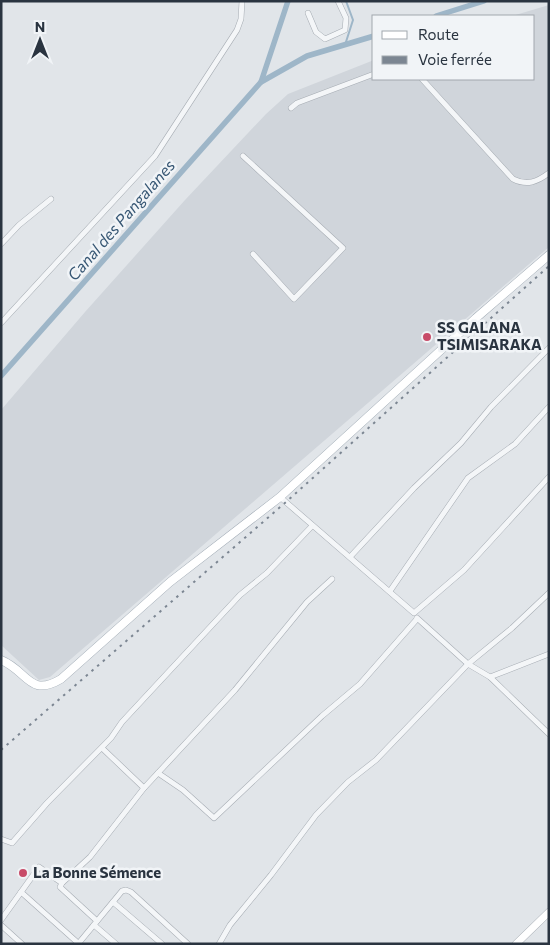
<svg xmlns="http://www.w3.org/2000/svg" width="550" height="945" font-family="Commissioner,sans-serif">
<rect width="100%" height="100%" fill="#e1e5e9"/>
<!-- built -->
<polygon fill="#d0d5db" points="549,5 549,247 50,677 39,680 1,645 1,410 85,312 185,200 266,114 288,94 374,60 374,79 534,79 534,16 512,16"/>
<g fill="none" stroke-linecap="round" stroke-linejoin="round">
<!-- stream -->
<polyline stroke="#9eb6c8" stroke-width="2" points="345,45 353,20 346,1"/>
<!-- canal -->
<g stroke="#9eb6c8" stroke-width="5.5">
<polyline points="436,16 484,1"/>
<polyline points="261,82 288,1"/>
<polyline points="1,376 261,82 307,56 374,36"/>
</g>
<defs>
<g id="minor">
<polyline points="308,13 316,32 325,39 345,30 346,18 338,1"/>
<path d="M422,79l91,100c14,7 24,3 36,-6"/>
<polyline points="291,108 297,103 374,74"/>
<polyline points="243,156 343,248 294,299 253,254"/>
<polyline points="1,244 19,225 51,199"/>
<polyline points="1,323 155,156 237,30 241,19 242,1"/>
<polyline points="280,497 414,613 464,570 549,477"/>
<polyline points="350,557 414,488 461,443 491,407 549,348"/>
<polyline points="390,591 468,478 515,444 549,407"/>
<polyline points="417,618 468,664 512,628 549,593"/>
<polyline points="490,677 549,734"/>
<polyline points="102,748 144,788"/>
<polyline points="158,773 183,790 214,818 322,716 360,684 417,619"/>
<polyline points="1,839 12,843 47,803 111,738 122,722 240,595 267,573 312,526"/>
<polyline points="21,892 78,943"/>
<polyline points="113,902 162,944"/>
<polyline points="1,920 39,867 62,883"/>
<polyline points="97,921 60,887 62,883 90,857 144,788 235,690 307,602 332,579"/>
<polyline points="1,925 22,944"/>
<polyline points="94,925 116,944"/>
<polyline points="78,944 122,891 126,890 131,892 188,944"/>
<polyline points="219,944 230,925 271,875 316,815 348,782 376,760 468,664 490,677 549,654"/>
</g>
<polyline id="secondary" points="516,944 549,912"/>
<path id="primary" d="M1,660c27,11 28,38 60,19l109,-97 110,-85 196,-179 73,-63"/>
</defs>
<!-- minor casing -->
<use href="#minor" stroke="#a6acb3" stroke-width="6"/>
<!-- secondary casing -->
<use href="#secondary" stroke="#a6acb3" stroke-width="8"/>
<!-- primary casing -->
<use href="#primary" stroke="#a1abb5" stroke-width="9"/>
<!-- minor -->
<use href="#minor" stroke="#f4f6f8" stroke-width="5"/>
<!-- secondary -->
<use href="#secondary" stroke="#fff" stroke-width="7"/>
<!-- primary -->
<use href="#primary" stroke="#fff" stroke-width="8"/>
<!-- rail -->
<polyline stroke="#7c8692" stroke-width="2" stroke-dasharray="2.5 5" stroke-linecap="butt" points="1,750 286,502 549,266"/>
</g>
<!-- markers -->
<g fill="#c84c69" stroke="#f1f4f7" stroke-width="2">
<circle cx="427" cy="337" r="5"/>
<circle cx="23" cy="873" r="5"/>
</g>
<g text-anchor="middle" stroke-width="5" stroke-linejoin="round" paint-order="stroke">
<!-- poi labels -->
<g font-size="15" font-weight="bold" fill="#2a3440" stroke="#f1f4f7" text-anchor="start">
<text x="437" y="333">SS GALANA<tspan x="437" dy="17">TSIMISARAKA</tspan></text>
<text x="33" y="878">La Bonne Sémence</text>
</g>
<!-- water labels -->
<g font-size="16" font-style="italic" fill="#365673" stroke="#f1f4f7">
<text transform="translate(121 220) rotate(-49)" y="6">Canal des Pangalanes</text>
</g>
</g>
<!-- border -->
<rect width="550" height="945" fill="none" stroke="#2a3440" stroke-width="5"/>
<!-- legend -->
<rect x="372" y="15" width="162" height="65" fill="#f1f4f7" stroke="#a1a7ae"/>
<rect x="382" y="31" width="25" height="8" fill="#ffffff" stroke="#a1a7ae"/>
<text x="418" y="40" font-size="15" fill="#2a3440">Route</text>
<rect x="382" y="56" width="25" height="8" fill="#7c8692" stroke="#a1a7ae"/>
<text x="418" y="65" font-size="15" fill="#2a3440">Voie ferrée</text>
<!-- north arrow -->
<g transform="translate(40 40)" stroke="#f1f4f7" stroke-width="4" paint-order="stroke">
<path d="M0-4L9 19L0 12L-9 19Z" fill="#2a3440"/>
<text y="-8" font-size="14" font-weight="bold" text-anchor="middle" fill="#2a3440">N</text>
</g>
</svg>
